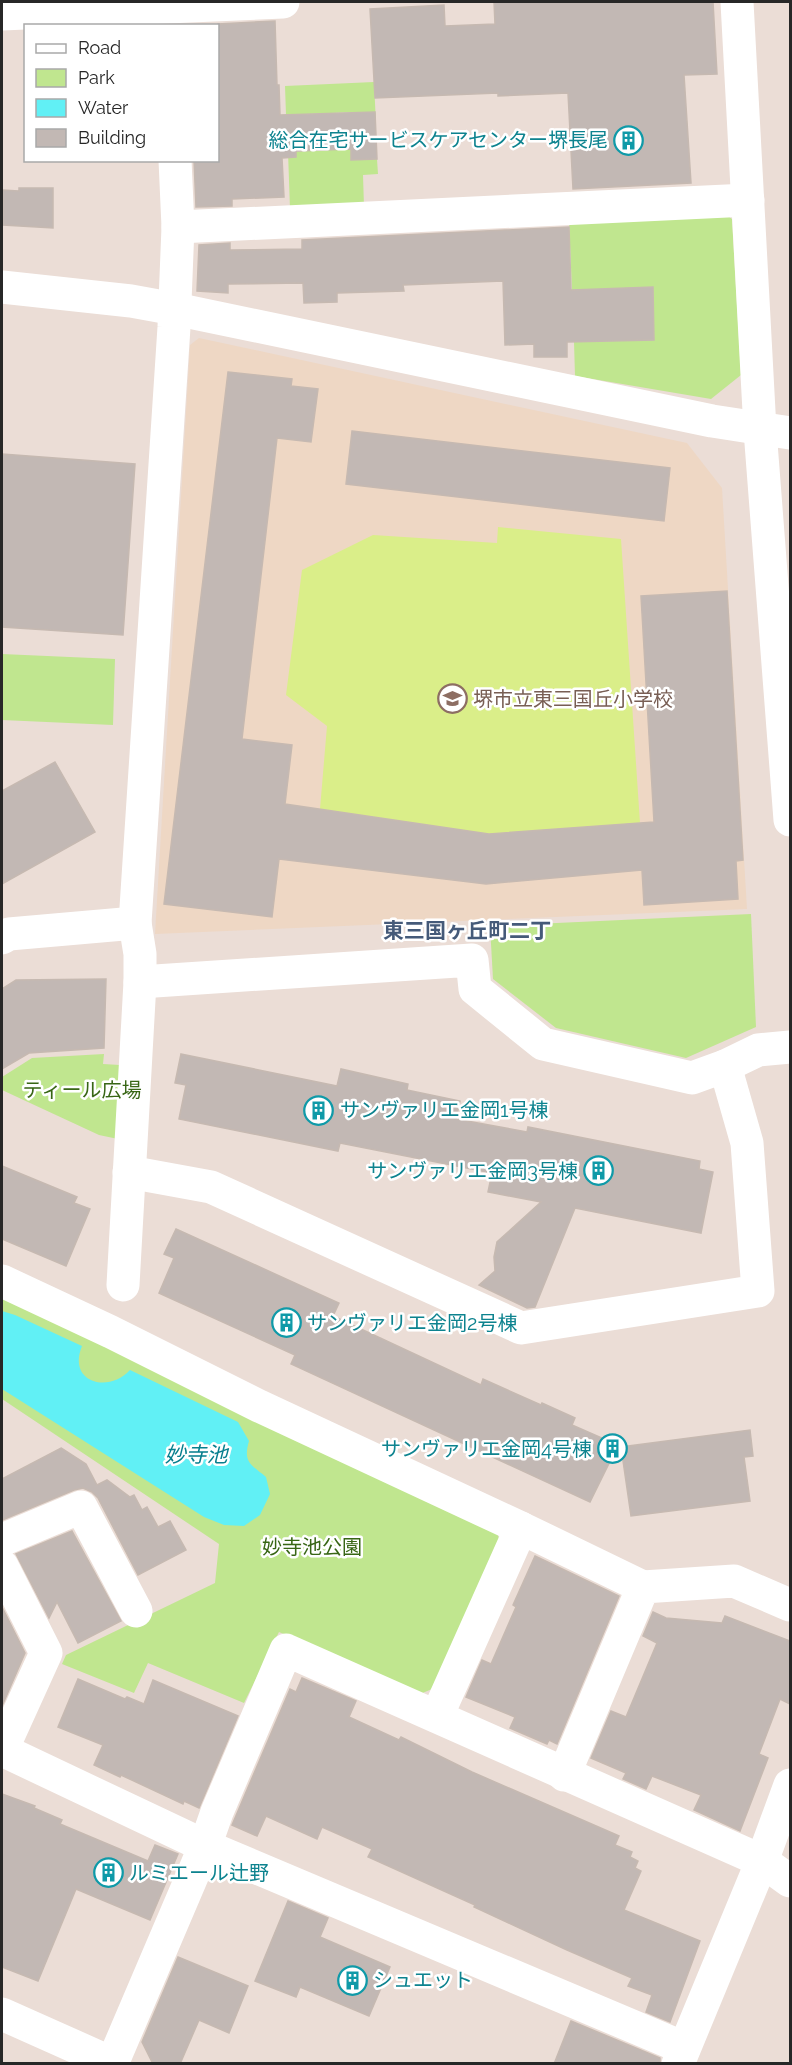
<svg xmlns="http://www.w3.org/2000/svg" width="792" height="2065" font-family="Raleway,'Noto Sans JP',sans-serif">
<rect width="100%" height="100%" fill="#ebddd6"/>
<!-- education -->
<polygon fill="#eed7c4" points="199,338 687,443 722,488 747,909 155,934 190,345"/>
<!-- green -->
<g fill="#c0e68f">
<polygon points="374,82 376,124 356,124 355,112 286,115 285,86"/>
<polygon points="351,149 352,160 377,159 378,174 363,175 364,207 290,209 288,152"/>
<polygon points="723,212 732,219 741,375 711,399 575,376 574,342 654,340 653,288 572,290 569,221"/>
<polygon points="2,654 115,659 113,725 2,720"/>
<polygon points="751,914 756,1027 686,1058 556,1028 493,979 490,926"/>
<polygon points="104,1054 103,1064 120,1065 118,1139 99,1135 2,1090 2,1077 32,1058"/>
<polygon points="2,1294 495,1527 501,1544 437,1687 420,1694 279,1632 244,1703 148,1663 134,1693 62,1664 66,1655 215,1583 219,1544 2,1399"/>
</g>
<!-- pitch -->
<polygon fill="#daee89" points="498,527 621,539 640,823 489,834 320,809 327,726 286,695 302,570 373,535 497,543"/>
<!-- water -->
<path fill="#61f0f5" d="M2,1311l13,4 67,31c-15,36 26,48 48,24l108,52 11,19c-6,21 1,23 17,36l4,17 -10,21 -16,11 -20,-1 -20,-8 -202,-128z"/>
<!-- building -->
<g fill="#c2b8b4" stroke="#c6b9b1" stroke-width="1.5">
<polygon points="494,2 713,2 717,74 684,75 691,183 573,189 568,93 498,96 498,93 375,98 370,9 444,5 445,26 495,24"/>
<polygon points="275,21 277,85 279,85 280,115 375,112 377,159 351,160 351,149 296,151 296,157 282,158 284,197 232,199 232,206 196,207 194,160 218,160 218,24"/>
<polygon points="19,188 53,188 53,228 3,225 3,190 19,191"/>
<polygon points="569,227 571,290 653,287 654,340 567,342 567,357 534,357 534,344 505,345 503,281 403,285 404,291 337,293 337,302 304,303 303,283 228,284 228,293 197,291 199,245 230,243 230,250 302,249 302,240"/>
<polygon points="228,372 292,379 291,386 318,389 311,442 277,438 242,739 292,745 285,804 489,834 654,822 641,596 727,591 743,860 736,861 738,899 644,905 642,870 486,884 279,859 272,917 164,904"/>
<polygon points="352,431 670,468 664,521 346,484"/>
<polygon points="2,454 135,464 123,635 2,627"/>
<polygon points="55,762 95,832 2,884 2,791"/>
<polygon points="106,979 104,1048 29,1053 2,1069 2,989 16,980"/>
<polygon points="181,1054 337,1086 341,1069 408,1084 407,1090 460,1101 456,1119 527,1132 528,1127 700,1161 699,1169 713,1172 701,1233 575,1208 535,1307 527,1308 479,1285 495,1271 494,1257 497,1242 541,1202 488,1192 492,1173 340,1143 338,1151 179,1119 186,1085 175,1083"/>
<polygon points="2,1166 77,1197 74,1203 90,1209 66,1266 2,1239"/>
<polygon points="176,1229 339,1303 333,1316 481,1385 483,1379 541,1405 542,1403 575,1418 572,1425 618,1445 590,1502 291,1364 295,1355 159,1293 174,1258 164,1254"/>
<polygon points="750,1430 753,1456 744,1457 750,1501 631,1516 621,1447"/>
<polygon points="61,1448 86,1464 97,1485 107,1480 130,1497 134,1495 142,1510 147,1507 158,1527 170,1521 186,1550 138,1575 98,1498 92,1492 83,1488 74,1490 2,1520 2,1479"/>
<polygon points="72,1531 121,1621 78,1643 57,1602 49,1618 16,1554"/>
<polygon points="535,1556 619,1596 557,1744 549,1740 547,1744 510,1728 515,1717 466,1697 482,1660 491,1664 516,1607 513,1605"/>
<polygon points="2,1607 25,1653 2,1706"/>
<polygon points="653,1612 666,1618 722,1623 725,1616 790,1641 790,1704 780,1699 759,1754 768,1758 740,1831 694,1810 701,1795 652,1776 646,1789 623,1779 626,1773 591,1758 611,1711 626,1717 657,1643 643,1636"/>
<polygon points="302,1678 356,1701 349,1717 399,1740 401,1737 472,1772 619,1836 615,1845 632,1852 630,1857 638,1861 635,1868 641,1871 624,1910 700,1941 670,2022 646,2012 652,1995 628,1986 632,1978 567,1950 474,1907 475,1905 368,1857 372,1849 322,1827 317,1839 266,1816 257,1836 232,1825 290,1689 296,1692"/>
<polygon points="78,1679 125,1699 127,1697 144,1704 153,1680 238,1716 199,1808 184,1801 183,1804 121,1775 120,1777 94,1765 103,1745 58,1727"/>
<polygon points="2,1794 35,1806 34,1808 62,1820 60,1824 148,1861 155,1845 178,1854 150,1920 76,1889 38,1981 2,1967"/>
<polygon points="288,1901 328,1918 320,1937 390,1967 369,2016 300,1987 296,1997 255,1981"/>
<polygon points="178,1957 248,1986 229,2033 199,2020 180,2064 153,2064 142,2042"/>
<polygon points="571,2021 660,2058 660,2064 554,2064"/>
</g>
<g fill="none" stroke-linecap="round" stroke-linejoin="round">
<!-- minor -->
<g stroke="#fff" stroke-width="33">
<polyline points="737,2 760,430 790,820"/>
<polyline points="2,14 283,2"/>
<polyline points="178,227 748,200"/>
<polyline points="2,287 131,301 175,309 712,421 790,433"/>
<polyline points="2,938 9,934 135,923 174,327 178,227 175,160"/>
<polyline points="725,1066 758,1050 790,1047"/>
<polyline points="129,1172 211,1187 521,1328 758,1291 747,1143 725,1066 692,1078 543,1044 475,989 472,960 140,982"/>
<polyline points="2,1281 111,1332 259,1406 521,1528"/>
<polyline points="123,1285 140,982 140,954 135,923"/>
<polyline points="2,1540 81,1507 136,1611"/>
<polyline points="2,1566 46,1653 2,1750"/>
<polyline points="437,1716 521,1528 643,1587"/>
<polyline points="2,1750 205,1846 684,2048"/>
<polyline points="564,1775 643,1587 734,1581 790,1605"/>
<polyline points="2,2014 114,2064"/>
<polyline points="112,2064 205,1846 217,1812 286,1650 762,1861 790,1881"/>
<polyline points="678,2064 762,1861 790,1785"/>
</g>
</g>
<!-- icons -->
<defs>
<symbol id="building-ring" viewBox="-11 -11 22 22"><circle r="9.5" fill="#fff" stroke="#0f9aa8" stroke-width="1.5"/><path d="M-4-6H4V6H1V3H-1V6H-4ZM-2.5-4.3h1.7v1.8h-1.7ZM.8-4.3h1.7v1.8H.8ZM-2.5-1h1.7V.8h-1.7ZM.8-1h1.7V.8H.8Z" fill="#0f9aa8"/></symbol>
<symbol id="school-ring" viewBox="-11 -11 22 22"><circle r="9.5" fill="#fff" stroke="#8d6e63" stroke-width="1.5"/><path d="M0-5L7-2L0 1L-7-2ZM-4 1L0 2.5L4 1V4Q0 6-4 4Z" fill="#8d6e63"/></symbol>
</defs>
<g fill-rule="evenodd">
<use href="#building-ring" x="612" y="124" width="33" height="33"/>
<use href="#school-ring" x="436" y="682" width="33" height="33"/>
<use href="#building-ring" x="302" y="1094" width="33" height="33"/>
<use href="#building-ring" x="582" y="1154" width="33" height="33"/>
<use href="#building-ring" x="270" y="1306" width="33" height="33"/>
<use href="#building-ring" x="596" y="1432" width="33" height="33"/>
<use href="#building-ring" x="92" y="1856" width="33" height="33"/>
<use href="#building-ring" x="336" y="1964" width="33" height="33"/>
</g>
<g text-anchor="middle" stroke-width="5" stroke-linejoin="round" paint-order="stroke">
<!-- culture labels -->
<g font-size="20" fill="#0d838f" stroke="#fff" text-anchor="start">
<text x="608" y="147" text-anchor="end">総合在宅サービスケアセンター堺長尾</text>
<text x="340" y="1117">サンヴァリエ金岡1号棟</text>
<text x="578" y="1178" text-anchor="end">サンヴァリエ金岡3号棟</text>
<text x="307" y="1330">サンヴァリエ金岡2号棟</text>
<text x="592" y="1456" text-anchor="end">サンヴァリエ金岡4号棟</text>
<text x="129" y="1880">ルミエール辻野</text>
<text x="373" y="1987">シュエット</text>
</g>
<!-- education labels -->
<g font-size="20" fill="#785e54" stroke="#fff" text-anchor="start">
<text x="473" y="706">堺市立東三国丘小学校</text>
</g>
<!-- park labels -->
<g font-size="20" fill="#386615" stroke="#fff">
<text x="82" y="1097">ティール広場</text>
<text x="312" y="1554">妙寺池公園</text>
</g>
<!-- neighbourhood labels -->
<g font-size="21" font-weight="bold" fill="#455a79" stroke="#fff">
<text x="467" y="938">東三国ヶ丘町二丁</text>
</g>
<!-- water labels -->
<g font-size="21" font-style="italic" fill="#077f8e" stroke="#fff">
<text x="196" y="1462">妙寺池</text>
</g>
</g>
<!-- border -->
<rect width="792" height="2065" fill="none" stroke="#272727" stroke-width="6"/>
<!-- legend -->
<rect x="24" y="24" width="195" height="138" fill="#ffffff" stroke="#a9a9a9" stroke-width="1.5"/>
<rect x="36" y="44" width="30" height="9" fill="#ffffff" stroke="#a9a9a9" stroke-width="1.5"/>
<text x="78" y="54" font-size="18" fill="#272727">Road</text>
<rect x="36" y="69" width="30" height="18" fill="#c0e68f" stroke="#a9a9a9" stroke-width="1.5"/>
<text x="78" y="84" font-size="18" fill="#272727">Park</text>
<rect x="36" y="99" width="30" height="18" fill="#61f0f5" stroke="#a9a9a9" stroke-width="1.5"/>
<text x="78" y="114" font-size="18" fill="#272727">Water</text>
<rect x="36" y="129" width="30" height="18" fill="#c2b8b4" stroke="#a9a9a9" stroke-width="1.5"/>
<text x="78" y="144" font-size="18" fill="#272727">Building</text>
</svg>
